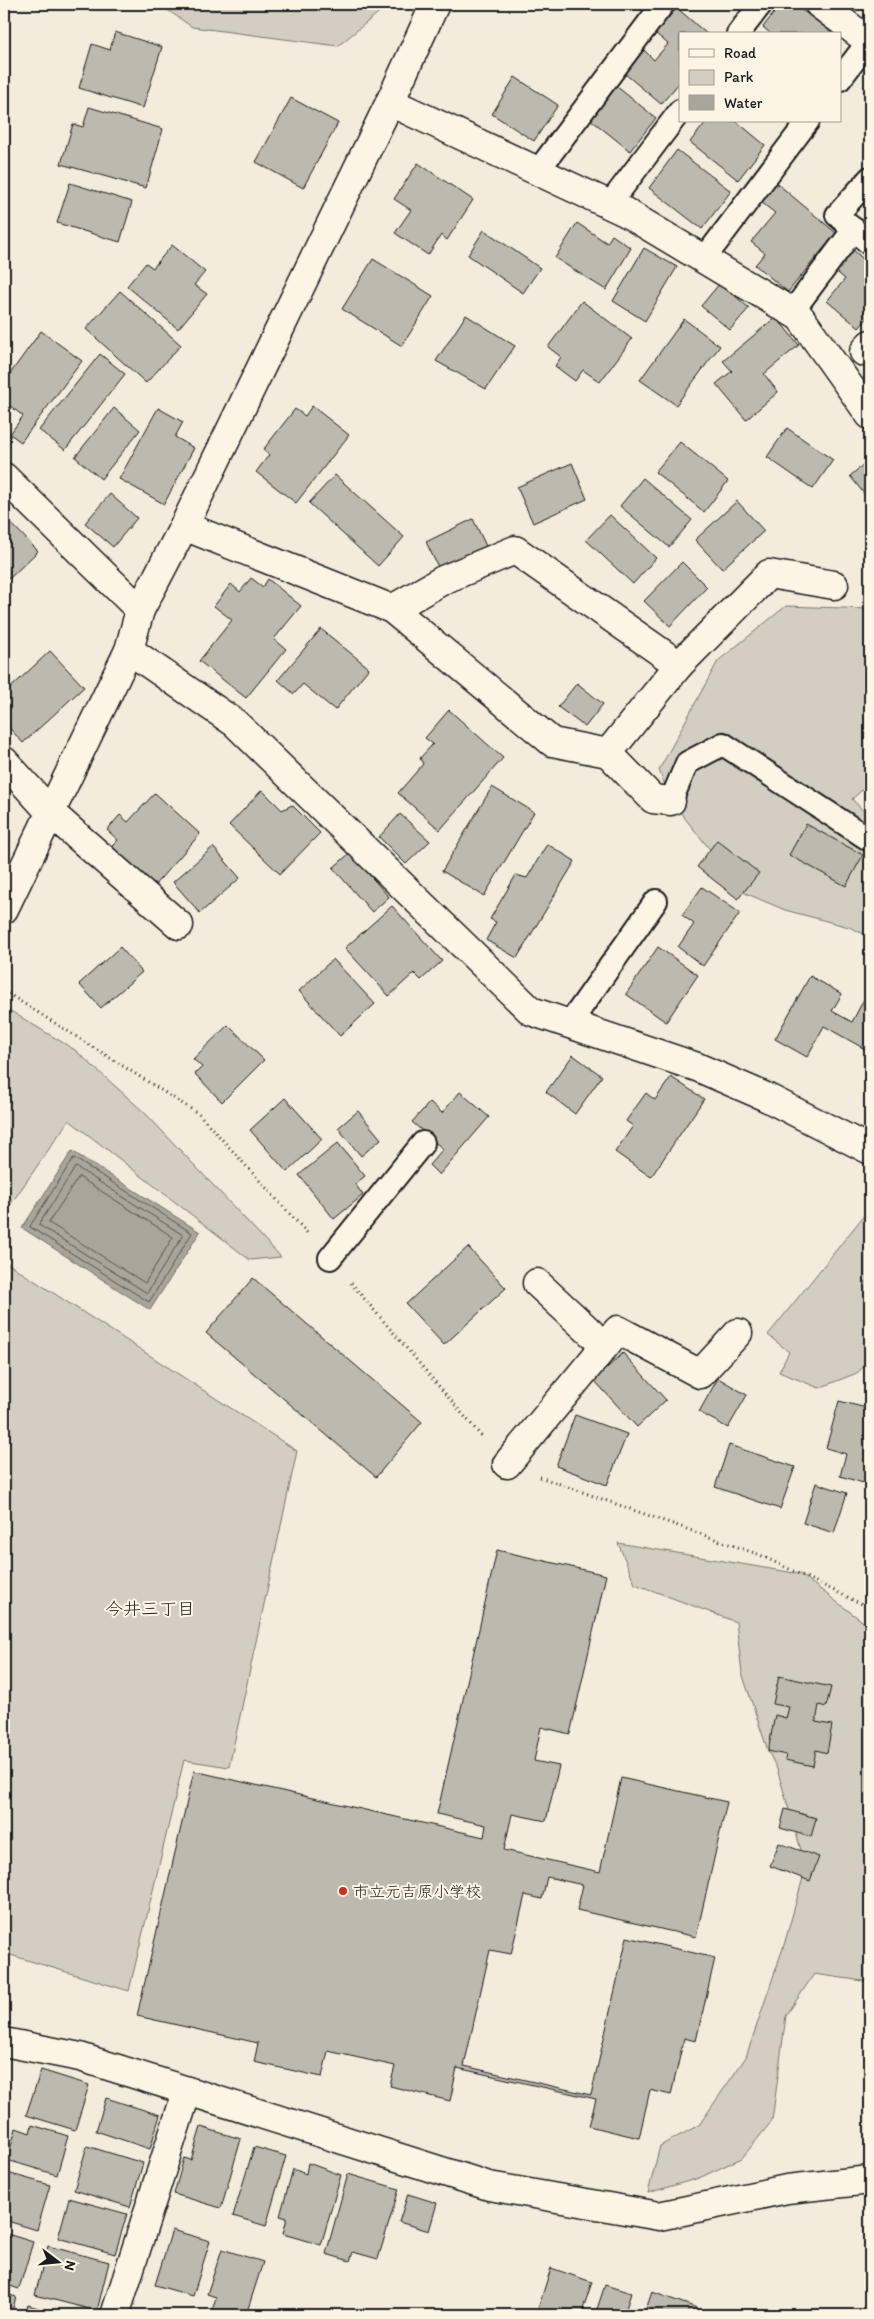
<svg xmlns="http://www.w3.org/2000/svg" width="874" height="2319" font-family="Itim,'Klee One',sans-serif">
<rect width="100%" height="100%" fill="#f3ecdd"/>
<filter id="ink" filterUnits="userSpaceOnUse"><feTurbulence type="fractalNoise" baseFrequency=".02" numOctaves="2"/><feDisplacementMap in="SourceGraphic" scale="10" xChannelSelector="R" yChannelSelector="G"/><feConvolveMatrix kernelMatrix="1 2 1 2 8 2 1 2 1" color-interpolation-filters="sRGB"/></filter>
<g filter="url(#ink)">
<!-- green -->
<g fill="#d3cec1" stroke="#78756e">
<polygon points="159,4 389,4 338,46 192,27"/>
<polygon points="786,606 870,609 870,783 852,799 870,818 870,937 849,927 785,910 745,893 671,801 659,770 718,661"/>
<polygon points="4,1007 75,1050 146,1114 281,1257 250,1260 69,1120 4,1214"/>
<polygon points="870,1208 870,1361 857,1373 819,1388 779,1372 789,1352 768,1335"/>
<polygon points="4,1261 297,1451 229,1767 184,1760 129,1991 4,1953"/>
<polygon points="618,1543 800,1574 870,1627 870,1982 814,1974 786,2016 772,2121 742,2158 699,2178 648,2193 660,2146 699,2125 746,2057 784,1945 806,1867 777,1769 768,1751 742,1673 736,1622 635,1584"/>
</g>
<!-- water -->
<polygon fill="#aaa59b" stroke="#716e68" points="72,1151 200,1232 150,1310 22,1228"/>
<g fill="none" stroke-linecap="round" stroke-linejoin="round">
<!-- shore -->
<g stroke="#55534f" stroke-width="1">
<polygon points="74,1158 192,1233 149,1302 30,1227"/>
<polygon points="76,1167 183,1235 147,1293 39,1225"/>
<polygon points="79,1177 173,1237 145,1283 49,1223"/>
</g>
</g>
<!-- building -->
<g fill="#beb9ae" stroke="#1c1c1c">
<polygon points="781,4 794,4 834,34 771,34 763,27"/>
<polygon points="677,8 707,34 680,34 680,82 661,104 624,73 644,50 654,60 668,44 655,33"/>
<polygon points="115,32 162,47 143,108 79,88 92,44 110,50"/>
<polygon points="515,77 558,105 534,141 492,114"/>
<polygon points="616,86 656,118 630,151 590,119"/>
<polygon points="291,98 338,123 303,188 256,162"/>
<polygon points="89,107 163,129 146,188 61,164 73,124 83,127"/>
<polygon points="707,121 736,121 765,145 738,180 690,142"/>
<polygon points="677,150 731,191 702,229 649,188"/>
<polygon points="418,163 473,200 447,240 441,235 428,255 395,233 411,210 394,199"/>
<polygon points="773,180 836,233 788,292 755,265 765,253 751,242 775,213 757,199"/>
<polygon points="70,183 132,202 120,242 57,223"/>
<polygon points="577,223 607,243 612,235 631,248 606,290 555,258"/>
<polygon points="484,230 540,268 523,293 468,255"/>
<polygon points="172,245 205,272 194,285 207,294 178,329 127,286 146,263 153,268"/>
<polygon points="850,247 870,265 870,315 859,328 827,301 845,279 832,268"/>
<polygon points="644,248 677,267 645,321 613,301"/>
<polygon points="373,259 433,296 402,346 342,309"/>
<polygon points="720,283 749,308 730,330 701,306"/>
<polygon points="120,291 181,345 146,383 86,329"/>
<polygon points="582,301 632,339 600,382 583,370 575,381 555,366 561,357 548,347"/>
<polygon points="466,315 515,346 486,389 436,361"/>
<polygon points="776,317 799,345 764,374 778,392 746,420 716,384 732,371 723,361"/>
<polygon points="684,319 720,346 676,405 640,380"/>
<polygon points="41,331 82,361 21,442 10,434 23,416 4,401 4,382"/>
<polygon points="100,354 125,374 65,450 39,430"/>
<polygon points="312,406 349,435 296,503 256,472 269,455 263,450 295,409 305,416"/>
<polygon points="114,408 140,430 101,479 75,457"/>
<polygon points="158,408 183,422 175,437 194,448 164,504 119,479"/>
<polygon points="787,428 833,460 813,489 767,457"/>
<polygon points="680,442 728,481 704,512 655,472"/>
<polygon points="870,459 870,501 850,476"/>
<polygon points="572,463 587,499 533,523 517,487"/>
<polygon points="335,475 404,537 378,566 309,503"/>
<polygon points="643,478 692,520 669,547 620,506"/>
<polygon points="110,494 137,518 113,547 85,523"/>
<polygon points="737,501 764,531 722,569 695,540"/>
<polygon points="610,515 656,558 633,584 586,540"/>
<polygon points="4,516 38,551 9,579 4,573"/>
<polygon points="473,519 487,548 440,571 426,542"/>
<polygon points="682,562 707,587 670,626 644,601"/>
<polygon points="251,578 263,587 268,579 301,606 274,639 286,649 246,698 199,661 232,620 214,606 231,584 240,592"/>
<polygon points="321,629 369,668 335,710 303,684 294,694 278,680"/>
<polygon points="50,651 84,687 23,743 4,722 4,694"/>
<polygon points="577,683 603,704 585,727 558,707"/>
<polygon points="449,710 503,758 440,830 398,793 423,764 420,758 433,744 425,738"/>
<polygon points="492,787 534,812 484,896 442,871"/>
<polygon points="262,790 282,810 292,805 320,833 280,874 229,825"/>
<polygon points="155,793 200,834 152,888 109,849 118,840 107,830 120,815 128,822"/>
<polygon points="400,814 430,841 406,864 379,837"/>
<polygon points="806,824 863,855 846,886 789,855"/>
<polygon points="717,840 759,873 738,899 697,867"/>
<polygon points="547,844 575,861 517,958 486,940 496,922 490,919 516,875 527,878"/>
<polygon points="213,847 240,878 200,913 173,882"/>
<polygon points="350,853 389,897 372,912 333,868"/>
<polygon points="702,887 740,913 703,966 678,947 694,924 682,915"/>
<polygon points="392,906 442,961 421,980 414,973 389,996 345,948"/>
<polygon points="120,947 142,972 101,1008 79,984"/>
<polygon points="658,947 698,975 666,1022 626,994"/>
<polygon points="333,959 375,1004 340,1036 299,991"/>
<polygon points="810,976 842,994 832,1011 852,1022 870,988 870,1052 824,1026 807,1057 775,1039"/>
<polygon points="228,1025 264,1060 222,1102 195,1074 202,1067 193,1059"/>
<polygon points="573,1055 602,1076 575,1114 546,1092"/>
<polygon points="671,1077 704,1099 651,1177 615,1152 633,1126 626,1121 646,1093 655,1100"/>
<polygon points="460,1092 489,1117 439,1175 429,1165 443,1149 412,1122 430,1102 442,1113"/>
<polygon points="285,1098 322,1139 287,1172 250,1130"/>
<polygon points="358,1111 381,1139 361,1156 338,1128"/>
<polygon points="338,1143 365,1176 355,1184 363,1195 334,1219 299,1175"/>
<polygon points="468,1247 506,1288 444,1345 406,1304"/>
<polygon points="253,1278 422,1422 376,1477 206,1333"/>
<polygon points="623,1353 666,1400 637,1427 594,1380"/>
<polygon points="718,1378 747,1395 728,1428 699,1412"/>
<polygon points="839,1401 870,1409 870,1485 840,1476 846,1454 826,1448"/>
<polygon points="575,1415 627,1434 607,1485 556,1466"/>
<polygon points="729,1445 795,1467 780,1509 715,1487"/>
<polygon points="816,1483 847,1493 834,1533 803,1523"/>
<polygon points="497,1550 606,1575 570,1734 541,1727 534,1761 559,1766 546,1821 512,1814 504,1850 600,1872 621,1778 727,1802 696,1937 577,1910 583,1885 547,1877 542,1899 525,1895 511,1954 490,1950 464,2066 591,2095 627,1937 715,1958 696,2041 684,2038 671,2095 650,2090 639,2138 589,2126 596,2099 457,2068 450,2101 390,2086 395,2066 328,2051 322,2077 254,2062 258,2043 137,2016 194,1771 484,1837 486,1825 437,1814"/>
<polygon points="779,1676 831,1687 826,1707 819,1705 816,1722 832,1725 827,1753 816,1750 813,1766 785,1760 786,1755 768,1751 775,1715 786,1718 789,1707 773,1704"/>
<polygon points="785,1809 816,1818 811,1837 780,1828"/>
<polygon points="779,1843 819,1857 810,1881 770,1866"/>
<polygon points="41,2070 89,2085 75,2130 26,2115"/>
<polygon points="106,2098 160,2115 150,2149 96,2131"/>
<polygon points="32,2125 68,2136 57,2175 7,2160 16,2128 30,2133"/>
<polygon points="201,2127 241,2139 221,2208 174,2194 184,2158 191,2160"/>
<polygon points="87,2146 143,2163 130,2207 74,2190"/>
<polygon points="254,2147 286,2156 266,2226 233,2216"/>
<polygon points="308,2163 341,2175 321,2245 283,2234 287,2218 280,2216 293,2169 306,2174"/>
<polygon points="4,2172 50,2185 37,2230 4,2220"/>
<polygon points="348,2174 399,2189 378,2259 353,2252 350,2261 326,2254"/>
<polygon points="408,2194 437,2203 429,2231 399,2222"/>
<polygon points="69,2198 127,2214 115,2254 58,2238"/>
<polygon points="172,2230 210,2241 193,2296 155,2285"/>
<polygon points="4,2233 33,2242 19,2289 4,2284"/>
<polygon points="48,2246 109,2262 97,2311 35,2295"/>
<polygon points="222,2249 263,2262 246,2315 211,2315 216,2297 207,2294"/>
<polygon points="551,2268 592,2282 581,2315 536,2315"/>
<polygon points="605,2285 631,2293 624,2315 595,2315"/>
<polygon points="652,2292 697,2308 694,2315 644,2315"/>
<polygon points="4,2293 16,2297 11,2315 4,2315"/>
<polygon points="28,2305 63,2315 25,2315"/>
</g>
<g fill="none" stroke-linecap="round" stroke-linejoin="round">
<defs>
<g id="service">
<polyline points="738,34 761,4"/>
<polyline points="840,79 869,41"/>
<polyline points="537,172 663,4"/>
<polyline points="870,178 837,215 870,244"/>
<polyline points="609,205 680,111"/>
<polyline points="704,259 808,121"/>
<polyline points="792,312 854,229"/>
<polyline points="671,801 687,763 723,744 870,840"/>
<polyline points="570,1023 656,901"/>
<polyline points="330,1258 423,1143"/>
</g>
<g id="minor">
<polyline points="819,4 870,42"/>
<polyline points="390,102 625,212 800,317 870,415"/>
<polyline points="864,352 870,344"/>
<polyline points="4,477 140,610"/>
<polyline points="184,526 392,609 552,742 608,753 653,799 671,801"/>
<polyline points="392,609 443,580 515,550 679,665"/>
<polyline points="129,650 235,723 531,1011 697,1067 766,1097 870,1150"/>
<polyline points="608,753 679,665 769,574 834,585"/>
<polyline points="4,761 51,813 179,925"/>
<polyline points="4,909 129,650 140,610 184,526 390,102 435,4"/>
<polyline points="537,1283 605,1346"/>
<polyline points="507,1464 618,1330 700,1374 738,1333"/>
<polyline points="4,2042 80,2057 489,2186 659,2216 787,2189 870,2180"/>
<polyline points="115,2315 187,2091"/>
</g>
</defs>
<!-- service casing -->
<use href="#service" stroke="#1c1c1c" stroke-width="26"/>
<!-- minor casing -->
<use href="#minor" stroke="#1c1c1c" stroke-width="31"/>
<!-- path -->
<g stroke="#1c1c1c" stroke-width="3" stroke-dasharray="1 4" stroke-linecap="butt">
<polyline points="4,991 199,1114 309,1235"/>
<polyline points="351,1283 483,1438"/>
<polyline points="540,1477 760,1555 870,1608"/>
</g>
<!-- service -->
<use href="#service" stroke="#fcf5e5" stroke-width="22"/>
<!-- minor -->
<use href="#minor" stroke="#fcf5e5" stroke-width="28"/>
</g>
</g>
<!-- markers -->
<circle fill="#c8321e" stroke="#fcf5e5" stroke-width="2" cx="343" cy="1891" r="5"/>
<g text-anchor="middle" stroke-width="4" stroke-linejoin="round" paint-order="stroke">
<!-- poi labels -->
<g font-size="16" fill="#1c1c1c" stroke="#fcf5e5" text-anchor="start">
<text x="353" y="1897">市立元吉原小学校</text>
</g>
<!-- neighbourhood labels -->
<g font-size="18" fill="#1c1c1c" stroke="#fcf5e5">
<text x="150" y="1615">今井三丁目</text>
</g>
</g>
<!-- margin -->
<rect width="874" height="2319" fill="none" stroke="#fcf5e5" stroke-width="20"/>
<rect x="10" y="10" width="854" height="2299" fill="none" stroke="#1c1c1c" stroke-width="2" filter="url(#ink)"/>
<!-- legend -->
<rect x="679" y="32" width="162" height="90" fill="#fcf5e5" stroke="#a29e95"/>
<rect x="689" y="49" width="25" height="8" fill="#fcf5e5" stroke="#a29e95"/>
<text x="724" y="58" font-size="15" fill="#1c1c1c">Road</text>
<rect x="689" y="70" width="25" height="15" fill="#d3cec1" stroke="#a29e95"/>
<text x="724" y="82" font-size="15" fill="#1c1c1c">Park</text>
<rect x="689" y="95" width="25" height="15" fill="#aaa59b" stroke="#a29e95"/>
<text x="724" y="108" font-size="15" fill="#1c1c1c">Water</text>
<!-- north arrow -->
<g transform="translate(58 2262) rotate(106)" stroke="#fcf5e5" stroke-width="4" paint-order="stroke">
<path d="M0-4L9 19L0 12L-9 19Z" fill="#1c1c1c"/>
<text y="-8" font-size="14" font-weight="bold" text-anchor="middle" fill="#1c1c1c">N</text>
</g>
</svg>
